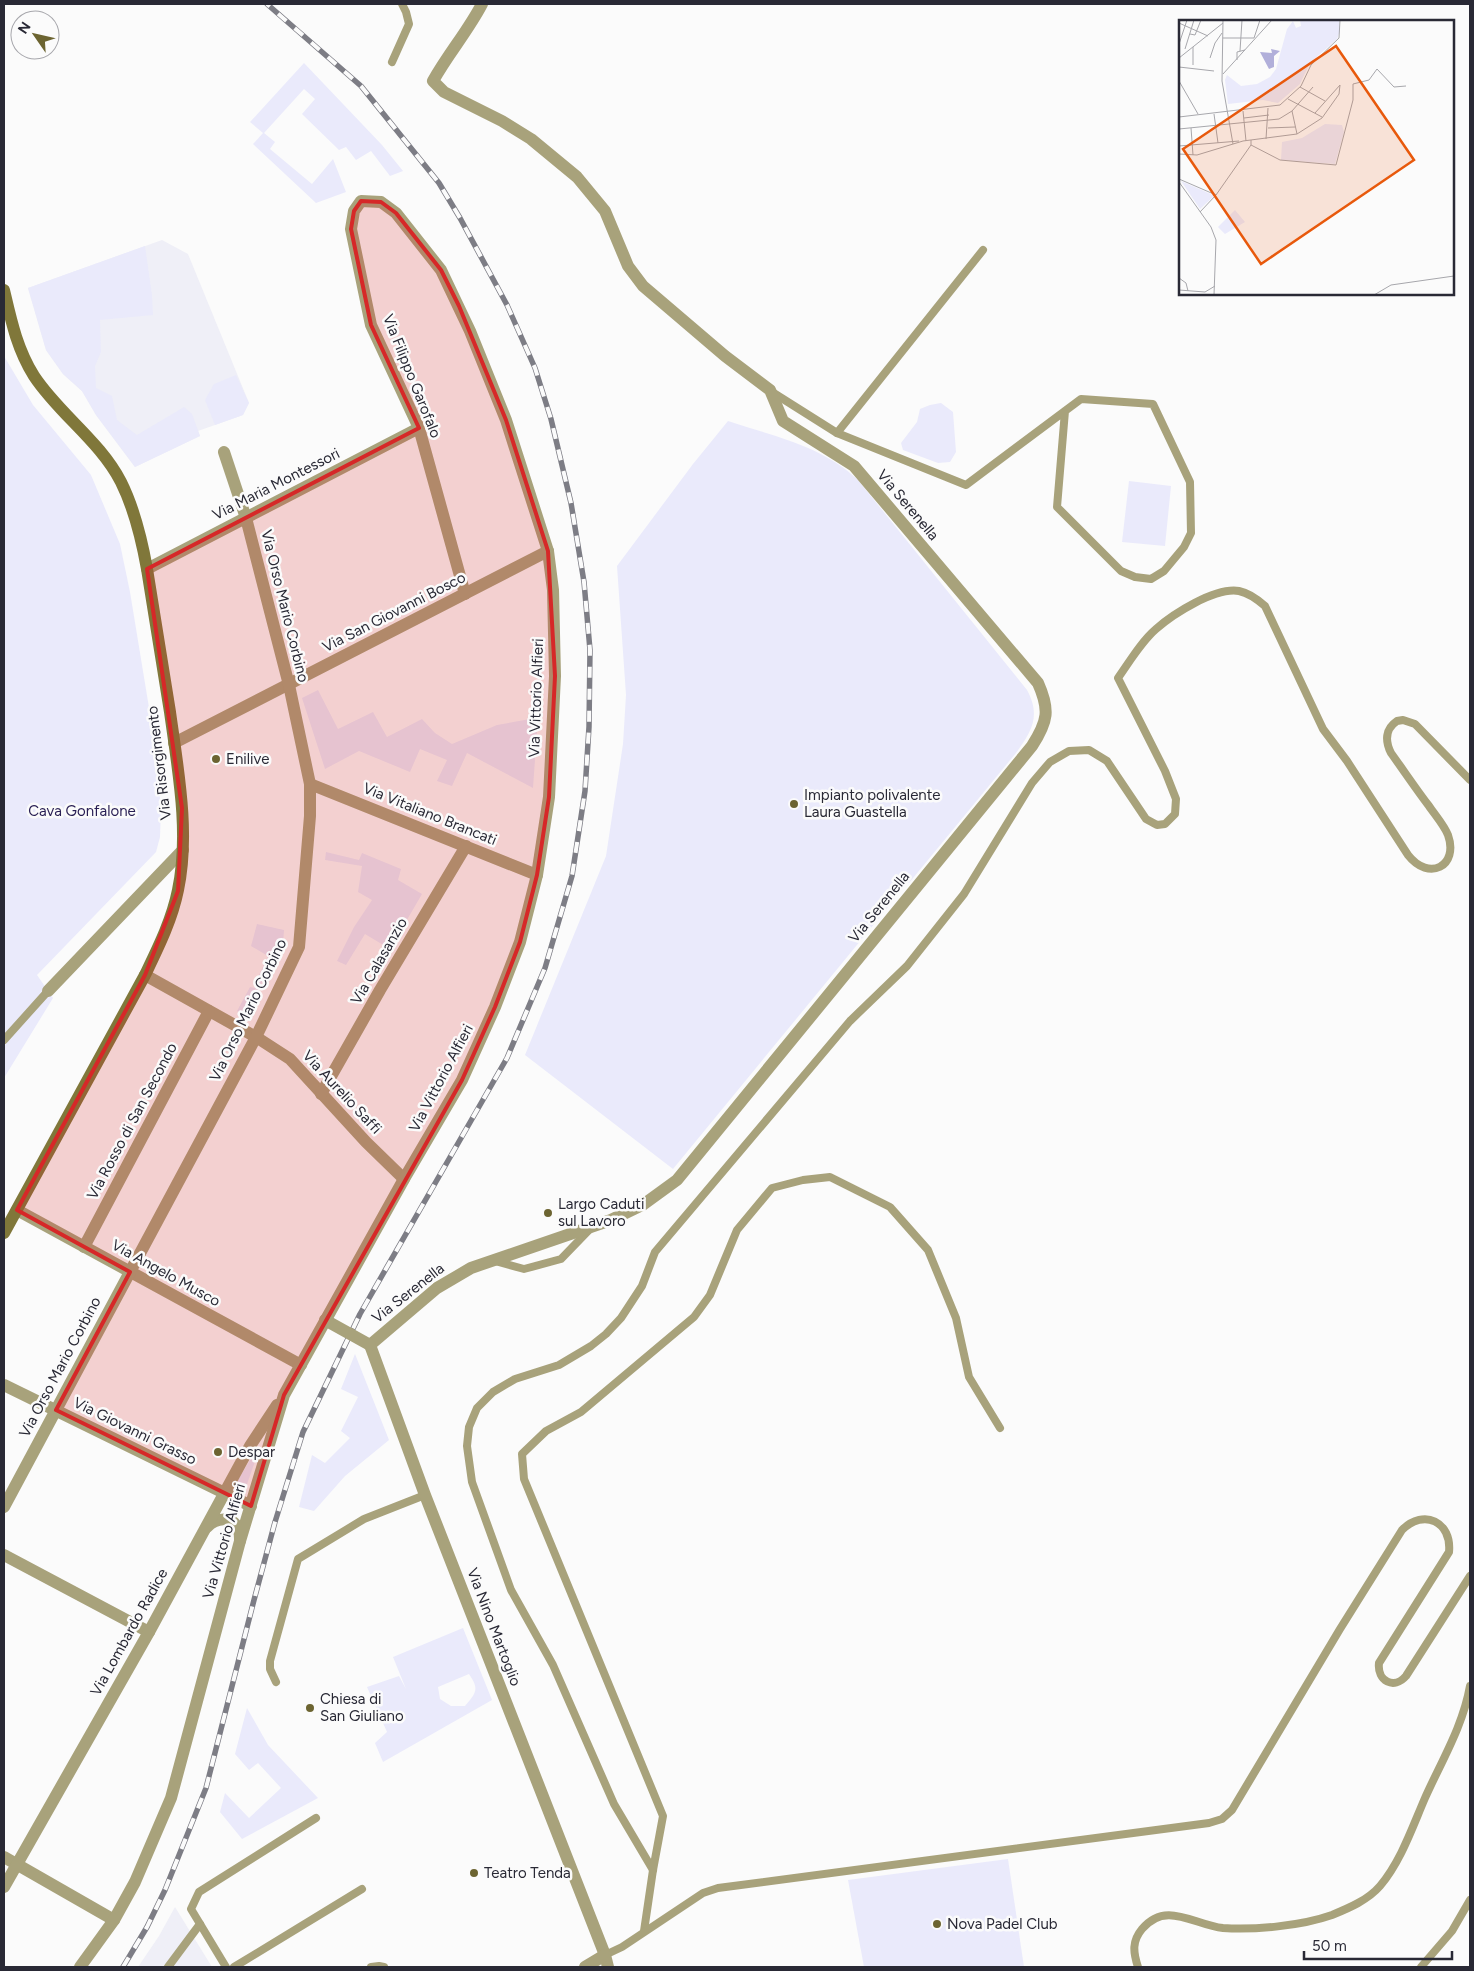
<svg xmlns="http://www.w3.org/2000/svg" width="1474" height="1971" font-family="Figtree,sans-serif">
<rect width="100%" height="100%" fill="#fbfbfb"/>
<!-- built -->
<g fill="#efeff7">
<polygon points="162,240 188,254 249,403 243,415 198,431 200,436 135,467 96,415 82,391 63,374 46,350 28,288"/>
<polygon points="175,1907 212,1967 138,1967 159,1936"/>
</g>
<!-- green -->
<g fill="#eaeafb" fill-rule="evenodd">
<polygon points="304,63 382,145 403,171 390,176 371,151 356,160 346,147 339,150 302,114 315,99 304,89 264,133 275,142 270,149 312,184 333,159 346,192 316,203 253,144 263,133 250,122"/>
<polygon points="145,246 152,295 153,315 100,320 101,352 95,366 96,388 112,396 117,420 137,435 184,407 192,414 200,436 135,467 96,415 82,391 63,374 46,350 28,288"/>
<polygon points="4,356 33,405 91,475 120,544 130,592 153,732 161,808 160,837 156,852 37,975 53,998 4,1078"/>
<polygon points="236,375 249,403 243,415 215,425 205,400 214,384"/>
<polygon points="941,403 953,412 956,452 950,462 938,463 903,450 901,443 917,422 920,409 930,405"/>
<path d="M728,421c45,15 95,25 130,59l169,210c14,26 5,41 -11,63l-107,130h-10l-1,12 -225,274 -148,-114 81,-199 17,-112 3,-49 -9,-129 76,-102z"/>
<polygon points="1129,481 1171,486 1165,546 1122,542"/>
<polygon points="540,689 533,788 467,753 452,786 437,781 447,760 420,749 410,772 359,751 325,769 302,698 318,690 338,729 373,712 387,737 422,719 435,733 452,744 497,725 530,719 532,692"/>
<polygon points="326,852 359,860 362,853 401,869 398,880 422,894 390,949 365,934 346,965 337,961 354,927 372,900 358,892 362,866 325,860"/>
<polygon points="257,924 284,930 283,944 244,1016 237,1011 250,987 255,988 259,984 258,977 268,956 251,946"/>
<polygon points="355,1354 389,1440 345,1476 314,1511 299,1507 312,1455 325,1463 350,1438 341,1431 358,1397 341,1389"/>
<polygon points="259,1450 245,1490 235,1485 253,1455"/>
<path d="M463,1628l29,72 -109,62 -8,-19 12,-11 -20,-45 32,-11 7,13 -13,-32zM469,1674c10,15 8,18 -4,32h-14l-11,-7 -2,-12z"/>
<polygon points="247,1708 268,1745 318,1798 242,1839 220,1812 225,1793 249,1818 281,1788 258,1763 249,1770 235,1754"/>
<polygon points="1008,1859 1024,1967 864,1967 848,1880"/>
</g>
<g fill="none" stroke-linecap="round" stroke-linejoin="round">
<!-- service -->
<g stroke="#a8a27b" stroke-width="8">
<polyline points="392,62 409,24 406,12 402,4"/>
<polyline points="772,392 837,433 966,485 1081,399 1153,404 1190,482 1191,533 1184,547 1164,571 1151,579 1135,577 1121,571 1057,507 1065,411"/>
<polyline points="837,433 983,250"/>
<polyline points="4,1040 48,991"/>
<polyline points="495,1261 524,1269 561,1259 590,1229"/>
<polyline points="276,1682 270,1669 270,1661 298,1559 364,1519 425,1495"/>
<path d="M653,1870l-39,-66 -61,-139 -42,-75 -39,-108 -5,-36 2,-19 8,-19 16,-16 22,-13 44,-14 32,-19 15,-12 15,-16 21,-32 13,-34 195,-231 57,-55 57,-72 68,-111 18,-21 19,-11 20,-1 18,11 39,58 11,6 8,-1 10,-10 1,-15 -11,-28 -47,-93c12,-17 23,-36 38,-49 17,-15 59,-42 83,-38 10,2 18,8 26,15l58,123 24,32 61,94c21,27 51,11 40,-20 -4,-10 -13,-20 -19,-29 -13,-17 -25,-35 -38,-53 -6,-12 -6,-24 6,-32l6,-1 12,4 55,56"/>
<polyline points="644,1931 653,1870 663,1816 524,1479 522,1454 546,1431 581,1412 694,1317 710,1295 737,1230 772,1188 803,1180 830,1177 890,1207 928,1250 956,1318 969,1377 1000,1428"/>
<path d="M605,1955l17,-8 81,-54 15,-5 491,-65 13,-4 10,-9 108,-181 62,-99c22,-22 50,-8 47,22l-70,111c-2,18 15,27 27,13l64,-100"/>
<polyline points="168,1967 200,1924"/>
<polyline points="226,1967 191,1909 199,1892 316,1818"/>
<polyline points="234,1967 362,1889"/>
<polyline points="371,1967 379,1966 384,1967"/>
<path d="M1138,1967c-5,-15 -6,-26 4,-38 24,-29 52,-4 81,-1 32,2 78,-2 109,-13 17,-7 36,-15 48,-29 21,-25 32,-58 45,-88 16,-36 38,-72 45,-112"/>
<polyline points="1421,1967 1452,1931 1470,1900"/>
</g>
<!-- minor -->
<g stroke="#a8a27b" stroke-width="12">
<path d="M482,4c-14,27 -34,50 -49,77l11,11 58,29 29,18 46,38 28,34 23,55 15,20 82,70 45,34 13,31 71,45 184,217c12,27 10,38 -6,63l-355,434 -33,24 -33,16 -140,48 -34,20 -67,57 55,150 180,460 3,12"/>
<polyline points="147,569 419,428"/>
<polyline points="174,743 548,551"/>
<polyline points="310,784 537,875"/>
<polyline points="145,975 256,1037 290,1059 366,1142 404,1179"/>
<polyline points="48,991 183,850"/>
<polyline points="321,1094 380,990 466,846"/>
<polyline points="17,1210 301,1365"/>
<polyline points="84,1247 209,1011"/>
<polyline points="4,1385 251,1506"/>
<polyline points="4,1507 256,1037 299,947 310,816 310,784 289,685 246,518 224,452"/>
<path d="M207,1527c9,-9 25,-12 31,2 2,3 2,9 2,12"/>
<polyline points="4,1555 149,1632"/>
<polyline points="4,1857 114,1920"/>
<polyline points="4,1887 149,1632 250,1446 277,1405"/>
<polyline points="80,1967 114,1920 135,1882 171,1798 240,1541 284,1395 404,1179 462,1080 495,1007 520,942 537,875 549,797 555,676 553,590 548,551 506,420 470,331 441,270 396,213 381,202 361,201 354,211 351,229 371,325 419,428 465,594"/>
<polyline points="585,1967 605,1955"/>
</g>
<!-- secondary -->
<path stroke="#80773a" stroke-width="12" d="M4,290c7,30 13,59 30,86 25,38 66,65 87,106 13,26 21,59 26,87 8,48 15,96 23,143 8,58 20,121 8,178 -6,30 -20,58 -33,85l-141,258"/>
<defs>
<polyline id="rail" points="123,1967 147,1927 165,1890 206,1788 254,1600 275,1522 303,1432 360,1314 507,1058 545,968 572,876 585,791 589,727 590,650 584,582 571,503 551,419 535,368 507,305 460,218 439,183 361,86 267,4"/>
</defs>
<!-- rail casing -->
<use href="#rail" stroke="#7d7d85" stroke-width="5.5"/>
<!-- rail -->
<use href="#rail" stroke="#fbfbfb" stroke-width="4" stroke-dasharray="11" stroke-linecap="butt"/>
<!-- minor-bridge -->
<polyline stroke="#a8a27b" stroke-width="12" points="325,1320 370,1345"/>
</g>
<!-- marked area -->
<path fill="#d62828" fill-opacity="0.2" stroke="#d62828" stroke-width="4" stroke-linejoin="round" d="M361,201l20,1 15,11 45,57 18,36 47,114 42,131 7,125 -6,121 -12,78 -17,67 -25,65 -33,73 -178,315 -33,111 -195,-96 74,-138 -113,-62 128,-235 33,-84 4,-83 -35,-239 272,-141 -48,-103 -20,-96 3,-18z"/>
<!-- markers -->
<g fill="#6c6431" stroke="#fbfbfb" stroke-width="2">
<circle cx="216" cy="759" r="5"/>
<circle cx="794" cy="804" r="5"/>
<circle cx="548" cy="1213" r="5"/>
<circle cx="218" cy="1452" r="5"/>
<circle cx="310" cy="1708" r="5"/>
<circle cx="474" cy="1873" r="5"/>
<circle cx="937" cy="1924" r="5"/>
</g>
<g text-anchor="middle" stroke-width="5" stroke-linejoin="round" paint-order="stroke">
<!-- street labels -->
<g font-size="15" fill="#292935" stroke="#fbfbfb">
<text transform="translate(412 376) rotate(68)" y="5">Via Filippo Garofalo</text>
<text transform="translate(276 484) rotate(-27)" y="5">Via Maria Montessori</text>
<text transform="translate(908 505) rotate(50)" y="5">Via Serenella</text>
<text transform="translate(285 606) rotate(76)" y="5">Via Orso Mario Corbino</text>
<text transform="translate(394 612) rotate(-27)" y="5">Via San Giovanni Bosco</text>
<text transform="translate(536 698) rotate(-88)" y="5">Via Vittorio Alfieri</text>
<text transform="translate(159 763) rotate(-97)" y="5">Via Risorgimento</text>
<text transform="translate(430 814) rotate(22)" y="5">Via Vitaliano Brancati</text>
<text transform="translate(879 907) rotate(-51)" y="5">Via Serenella</text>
<text transform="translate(379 961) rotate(-60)" y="5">Via Calasanzio</text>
<text transform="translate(248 1010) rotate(-64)" y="5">Via Orso Mario Corbino</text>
<text transform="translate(441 1078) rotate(-62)" y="5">Via Vittorio Alfieri</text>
<text transform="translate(342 1092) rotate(47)" y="5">Via Aurelio Saffi</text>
<text transform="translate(132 1121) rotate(-62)" y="5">Via Rosso di San Secondo</text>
<text transform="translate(166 1273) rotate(29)" y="5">Via Angelo Musco</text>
<text transform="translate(408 1293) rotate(-38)" y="5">Via Serenella</text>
<text transform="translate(60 1367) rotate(-62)" y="5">Via Orso Mario Corbino</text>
<text transform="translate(135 1431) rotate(26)" y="5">Via Giovanni Grasso</text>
<text transform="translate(224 1541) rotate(-74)" y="5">Via Vittorio Alfieri</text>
<text transform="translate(494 1627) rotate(69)" y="5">Via Nino Martoglio</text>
<text transform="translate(129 1632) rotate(-61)" y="5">Via Lombardo Radice</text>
</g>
<!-- poi labels -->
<g font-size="15" fill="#292935" stroke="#fbfbfb" text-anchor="start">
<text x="226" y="764">Enilive</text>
<text x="804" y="800">Impianto polivalente<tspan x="804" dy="17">Laura Guastella</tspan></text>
<text x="558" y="1209">Largo Caduti<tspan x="558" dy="17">sul Lavoro</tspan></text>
<text x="228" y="1457">Despar</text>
<text x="320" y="1704">Chiesa di<tspan x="320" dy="17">San Giuliano</tspan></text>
<text x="484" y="1878">Teatro Tenda</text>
<text x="947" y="1929">Nova Padel Club</text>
</g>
<!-- park labels -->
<g font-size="15" fill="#281e53" stroke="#fbfbfb">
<text x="82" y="816">Cava Gonfalone</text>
</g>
</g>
<!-- overview -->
<g transform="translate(1179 20)">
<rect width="275" height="275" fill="#fbfbfb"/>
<path d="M121,0h39l1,11 -3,8 -27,24 -10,21 -22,19 -15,-3 -35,4 -3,-24 2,-5 14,11 16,-2 13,-7 6,-8 11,-40 6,-8 3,7 5,-2zM146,104l17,1 2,7 -9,32 -54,-4 1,-18 20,-4zM2,161l32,14v2l-13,12zM56,190l10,12 -20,12 -7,-7z" fill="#eaeafb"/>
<path d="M92,29l9,2 -6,5v11l-5,2 -9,-17 12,1z" fill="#b1afda"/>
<path fill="none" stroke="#a7a7ac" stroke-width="1" d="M44,0l-1,61 11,63M0,3l29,13M11,14l5,1 6,-15M44,18h31M75,18l6,-18M0,24l8,-24M14,27v18M6,29l9,-29M61,31l2,-31M0,38l44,-35M31,38l5,-15 7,-10M58,40v-8l8,-2M0,47l35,4M44,54l49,-54M0,61l19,33M121,67l25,14M109,79l34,18M64,91l3,30M113,91l5,23M136,93l25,-28M35,94l4,29M0,97l101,-12 21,-19 10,-21 28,-27 1,-18M65,98l25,-3M12,108l2,27M89,108l27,-1M0,109l100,-10 13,-8 21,-24M87,119l2,-31M72,125l29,15 56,5 17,-65v-16l16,-4 8,-11 17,18 12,-1M0,126l60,-5M0,134l18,1 46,-14 54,-7 25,-16 17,-24 1,-9M0,159l37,16M0,162l32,45 5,13 -2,55M21,192l16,-17 35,-50v-5M0,258l7,5 2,8M0,270l26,2 10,-6M195,275l17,-10 63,-9"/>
<path fill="#e8590c" fill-opacity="0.15" stroke="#e8590c" stroke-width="2.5" d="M157,26l78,114 -153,104 -78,-115z"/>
<rect width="275" height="275" fill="none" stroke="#292935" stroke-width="2.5"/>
</g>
<!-- border -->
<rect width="1474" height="1971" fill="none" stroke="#292935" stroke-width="10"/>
<!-- north arrow -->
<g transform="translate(35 35) rotate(304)"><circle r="24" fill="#fbfbfb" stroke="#a7a7ac"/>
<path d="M0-4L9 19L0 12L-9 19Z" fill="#6c6431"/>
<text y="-8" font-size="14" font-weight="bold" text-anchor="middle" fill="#292935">N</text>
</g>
<!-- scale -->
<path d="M1304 1951v8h148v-8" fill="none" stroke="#292935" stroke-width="2.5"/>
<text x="1312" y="1951" font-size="15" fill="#292935" stroke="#fbfbfb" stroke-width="4" paint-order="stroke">50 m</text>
</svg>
